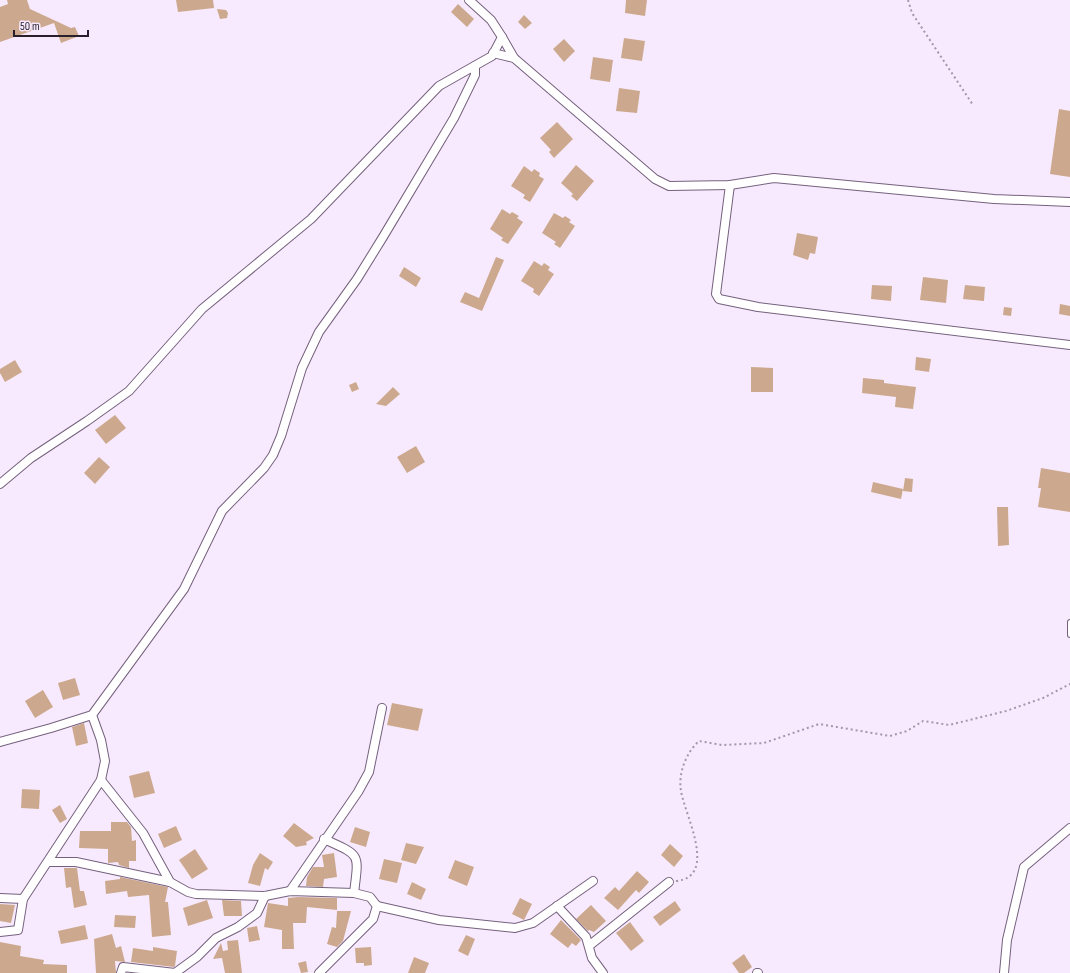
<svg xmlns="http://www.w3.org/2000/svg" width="1070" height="973" font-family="'Sofia Sans Condensed',sans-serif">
<rect width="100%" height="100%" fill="#f8eafe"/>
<!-- building -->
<g fill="#cca98e">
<polygon points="7,0 27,0 30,9 71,28 75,27 79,36 61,43 54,23 0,42 0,7 8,4"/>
<polygon points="176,0 213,0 214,8 178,12"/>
<polygon points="626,0 647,0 645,16 625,13"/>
<polygon points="458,4 474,19 467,27 451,12"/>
<polygon points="217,9 226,10 228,13 227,18 220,19"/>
<polygon points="524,15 532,23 525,29 518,22"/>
<polygon points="624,38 645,41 642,61 621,58"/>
<polygon points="564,39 575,51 564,62 553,49"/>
<polygon points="593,57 613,60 610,82 590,79"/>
<polygon points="619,88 640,91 637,113 616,111"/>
<polygon points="1059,109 1070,111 1070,177 1050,174"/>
<polygon points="557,122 573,139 554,158 549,152 551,150 540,138"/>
<polygon points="576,165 594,181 577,201 571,196 573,194 561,183"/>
<polygon points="524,166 532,172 534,169 540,173 539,176 544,179 530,202 523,198 525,195 511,186"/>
<polygon points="502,209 510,214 512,212 519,216 517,218 523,222 508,244 501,240 503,238 490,229"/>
<polygon points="554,213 563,218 565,216 571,220 569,222 575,226 560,248 554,244 556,242 542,233"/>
<polygon points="797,233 818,237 815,254 810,253 808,260 793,255"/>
<polygon points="496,257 504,260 482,311 460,302 465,292 479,298"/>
<polygon points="534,261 542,266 544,263 550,267 548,270 554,274 539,296 533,292 534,289 521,281"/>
<polygon points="404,267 421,278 416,287 399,276"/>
<polygon points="923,277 948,280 946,303 920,300"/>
<polygon points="872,285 892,286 891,301 871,299"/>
<polygon points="965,285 985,287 984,301 963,299"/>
<polygon points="1060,304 1070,306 1070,316 1059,314"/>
<polygon points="1004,307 1012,308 1011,316 1003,315"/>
<polygon points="916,357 931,359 929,372 915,370"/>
<polygon points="15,360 22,372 5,382 0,373 0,369"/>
<polygon points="751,367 773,368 773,392 751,392"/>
<polygon points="863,378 884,380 884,383 916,387 913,409 895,407 896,397 862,393"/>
<polygon points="356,382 359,389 352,392 349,385"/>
<polygon points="393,387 400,394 386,406 376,404"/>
<polygon points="115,415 126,428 106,444 95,430"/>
<polygon points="416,446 425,462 407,473 397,457"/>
<polygon points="99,457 110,467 95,484 84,473"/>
<polygon points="1041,468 1070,473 1070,512 1038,507 1041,488 1038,488"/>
<polygon points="905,478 913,479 912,492 903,491"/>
<polygon points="873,482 903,489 901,499 871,492"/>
<polygon points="997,507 1008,507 1009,545 998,546"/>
<polygon points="75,678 80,695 63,700 58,683"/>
<polygon points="43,690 53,707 35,718 25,701"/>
<polygon points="392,703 423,709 418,731 387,725"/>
<polygon points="84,723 88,743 76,746 72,727"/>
<polygon points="149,771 155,793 134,798 129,776"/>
<polygon points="22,789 40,790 39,809 21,808"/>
<polygon points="60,805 67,819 60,823 52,810"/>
<polygon points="111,822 127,822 131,827 132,841 136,840 136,861 129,861 129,868 119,865 118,862 108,863 108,849 79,848 80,831 111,831"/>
<polygon points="294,823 314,838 306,842 307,845 296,847 283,836"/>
<polygon points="176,826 182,840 164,848 158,834"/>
<polygon points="355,827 370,832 366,847 350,842"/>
<polygon points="406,843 424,847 416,864 401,860"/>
<polygon points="670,844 683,856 674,867 661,855"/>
<polygon points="195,849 208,869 192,879 179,860"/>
<polygon points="260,853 273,862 268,870 265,868 260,886 248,883 253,865"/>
<polygon points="334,853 337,877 324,879 323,887 306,886 307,877 313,867 324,867 322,855"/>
<polygon points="384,859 402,863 397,883 379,879"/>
<polygon points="455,860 474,867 467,886 448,878"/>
<polygon points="64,868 77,868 80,891 84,891 87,905 74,908 71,887 66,888"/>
<polygon points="637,871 649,882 639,893 636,890 618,910 604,898 615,887 619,891"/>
<polygon points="120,877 168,887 165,902 168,902 171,935 152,937 149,895 128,897 127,891 106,894 105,881 120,879"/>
<polygon points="412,882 426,889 421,900 407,894"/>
<polygon points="298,897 337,898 337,910 307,907 306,923 293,923 294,949 282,949 282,930 264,927 268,903 288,906 288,898"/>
<polygon points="520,898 532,904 524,920 512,914"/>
<polygon points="207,900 213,918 188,926 183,908"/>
<polygon points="222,900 241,901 242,916 224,916"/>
<polygon points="675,901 681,910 660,926 653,917"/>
<polygon points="0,904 15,905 11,923 0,921"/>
<polygon points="591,905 606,921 594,932 589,930 588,931 576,919"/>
<polygon points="337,911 351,911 343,941 337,947 327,944 332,927 336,928"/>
<polygon points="115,915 136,916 135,928 114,927"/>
<polygon points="561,920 581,940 576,946 572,943 568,948 550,934"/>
<polygon points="630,922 644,941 631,951 616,933"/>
<polygon points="85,925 88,939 61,944 58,931"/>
<polygon points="257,926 260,940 249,942 247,928"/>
<polygon points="112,934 116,948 121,946 125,962 115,961 116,973 96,973 94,939"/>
<polygon points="466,935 475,939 468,956 458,951"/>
<polygon points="238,940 242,973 225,973 222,958 213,959 221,943 223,951 228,950 227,941"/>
<polygon points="0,942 21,946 20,956 44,960 43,964 67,965 67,973 0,973"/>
<polygon points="153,947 177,951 175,966 174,967 131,962 133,948 153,951"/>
<polygon points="371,947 372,965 364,966 364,963 356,963 355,948"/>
<polygon points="744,954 752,967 744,973 739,973 732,963"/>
<polygon points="414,957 429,963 425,973 408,973"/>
<polygon points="306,961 308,972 301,973 298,963"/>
</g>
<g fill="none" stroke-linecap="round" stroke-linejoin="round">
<defs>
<polyline id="service" points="1070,622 1070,635"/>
<g id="minor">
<polyline points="502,37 514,58"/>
<polyline points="493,53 514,58 655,179 669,186 730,185 774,178 994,199 1070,202"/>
<polyline points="730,185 716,294 719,299 758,307 1070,345"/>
<polyline points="0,484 31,458 87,421 129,391 202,309 311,219 439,86 492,56 502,37 491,20 469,0"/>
<polyline points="0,742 51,728 92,715 184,589 222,511 264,468 273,455 281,436 302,368 319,332 357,279 383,237 454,118 475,75 475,66"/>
<polyline points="101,780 143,833 170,882"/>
<path d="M324,839c37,17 35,13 30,54"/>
<polyline points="48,862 76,862 170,882 188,892 196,894 265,896 290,891 354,893 370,897 377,906 373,919 319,973"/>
<polyline points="290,891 358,792 369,772 382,708"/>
<polyline points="0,898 23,899"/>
<polyline points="377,906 439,920 515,928 533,923 593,881"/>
<polyline points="557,906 586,937 592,958 603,973"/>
<polyline points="0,932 18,930 23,899 101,780 105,761 101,740 92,715"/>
<polyline points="590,945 669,882"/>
<polyline points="121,973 123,967 175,973"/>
<polyline points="175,973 197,957 216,938 238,927 257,913 265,896"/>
<polyline points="757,973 758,973"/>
<polyline points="1004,973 1007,940 1024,867 1070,828"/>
</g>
</defs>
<!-- service casing -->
<use href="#service" stroke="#75617d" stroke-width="6"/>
<!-- minor casing -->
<use href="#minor" stroke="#75617d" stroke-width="10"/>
<!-- path -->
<g stroke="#a397a8" stroke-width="2" stroke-dasharray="2 3" stroke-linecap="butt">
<polyline points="908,0 912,13 973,105"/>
<path d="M676,881c43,-4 8,-68 5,-90 -3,-18 5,-38 18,-50l23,4 42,-2 55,-19 71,12 17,-5 16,-10 26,4 57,-14 37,-13 27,-14"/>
</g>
<!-- service -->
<use href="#service" stroke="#fff" stroke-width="4"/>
<!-- minor -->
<use href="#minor" stroke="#fff" stroke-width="8"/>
</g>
<!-- scale -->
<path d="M14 30v6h74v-6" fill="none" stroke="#281f2b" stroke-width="2"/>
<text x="20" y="30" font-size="12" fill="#281f2b" stroke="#f8eafe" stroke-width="3" paint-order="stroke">50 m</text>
</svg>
